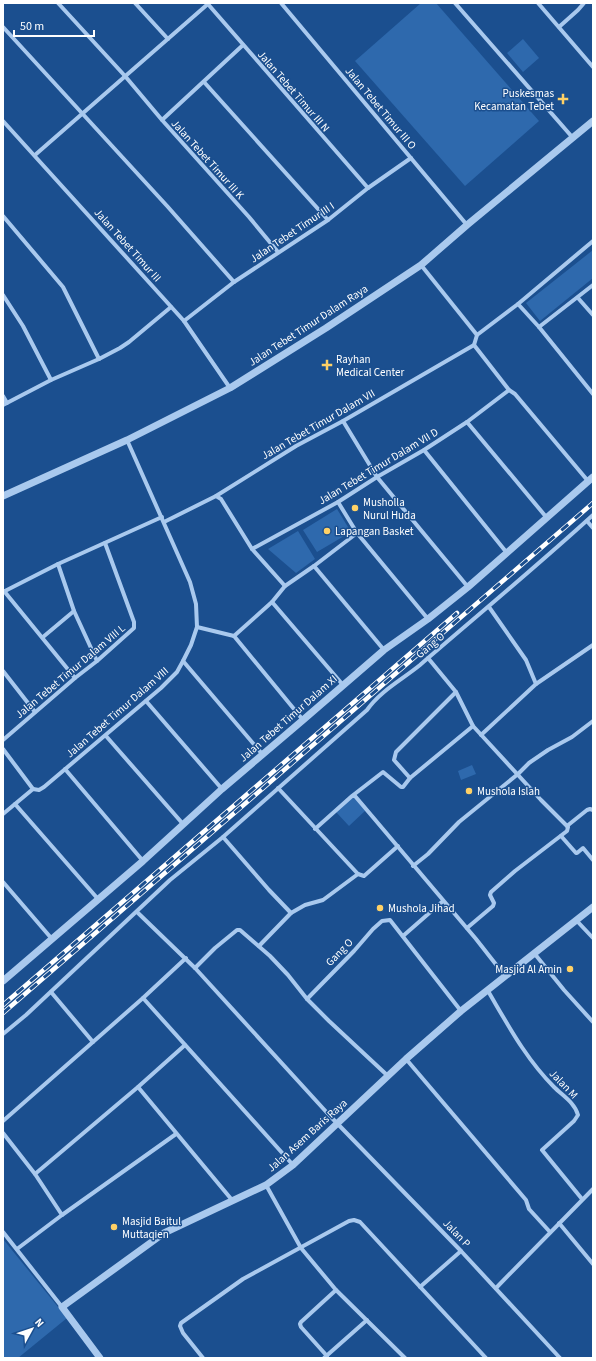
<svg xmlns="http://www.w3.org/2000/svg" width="596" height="1361" font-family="'Source Sans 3',sans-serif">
<rect width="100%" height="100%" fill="#1b4f8f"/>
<!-- green -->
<g fill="#2e69ad">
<polygon points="421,3 436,3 539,121 465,186 355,61"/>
<polygon points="523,39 539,58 523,72 507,53"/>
<polygon points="593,250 593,278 540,321 526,303"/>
<polygon points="337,509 351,532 317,552 303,530"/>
<polygon points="298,531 315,559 296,573 268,549"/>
<polygon points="472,765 476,774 461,780 458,771"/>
<polygon points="353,796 366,810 349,826 336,812"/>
<polygon points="3,1239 67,1318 18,1358 3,1358"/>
</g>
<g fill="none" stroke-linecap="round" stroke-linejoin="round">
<!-- minor -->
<g stroke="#a9c9ee" stroke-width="4">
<polyline points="58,3 125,76 162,120 249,217 278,252"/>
<polyline points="135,3 168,39"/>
<polyline points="207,3 368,188"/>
<polyline points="281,3 467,225"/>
<polyline points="455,3 573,138"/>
<polyline points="538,3 593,67"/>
<polyline points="3,27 168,207 234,282"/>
<polyline points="559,27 578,10 584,3"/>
<polyline points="204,82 328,220"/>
<polyline points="162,120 243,45"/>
<polyline points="3,121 184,321 230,388"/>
<polyline points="35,155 209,3"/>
<polyline points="3,216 63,287 99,359"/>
<polyline points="421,265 477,335"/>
<polyline points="3,295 23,326 51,380"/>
<polyline points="578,298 593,315"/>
<polyline points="518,304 539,327 593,394"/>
<polyline points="184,321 234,282 328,220 368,188 411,158"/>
<polyline points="539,327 593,285"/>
<polyline points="474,345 509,390 515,394 588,481"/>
<polyline points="3,396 7,403"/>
<polyline points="3,405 51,380 99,359 120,348 129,342 171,307"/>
<polyline points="343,421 377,477 468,587"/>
<polyline points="467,422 547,518"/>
<polyline points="424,450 507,553"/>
<polyline points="216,496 221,499 252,549 285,586"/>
<polyline points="338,502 357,533 428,619"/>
<polyline points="587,521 593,528"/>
<polyline points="164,522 216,496 296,446 343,421 474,345 477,335 518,304 593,241"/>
<polyline points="252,549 338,502 377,477 424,450 467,422 509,390"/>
<polyline points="58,564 74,611 97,661"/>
<polyline points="314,566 384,650"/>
<polyline points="4,591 75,678"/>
<polyline points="3,592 58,564 162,517"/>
<polyline points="272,602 343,685"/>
<polyline points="489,607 526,660 536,684"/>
<polyline points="197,627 234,636"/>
<polyline points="234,636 272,602 285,586 314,566 357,533"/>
<polyline points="234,636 303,720"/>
<polyline points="43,637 74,611"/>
<polyline points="428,658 456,692 473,726 541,800 568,827 567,831 515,871 491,892 490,895 494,903 493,906 467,928"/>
<polyline points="183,661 263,755"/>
<polyline points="3,671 35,712"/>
<polyline points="146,701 222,789"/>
<polyline points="481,735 536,684 593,645"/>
<polyline points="106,736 183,824"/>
<polyline points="3,740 75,678 97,661 134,628 134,622 105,543"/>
<polyline points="3,749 33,789"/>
<polyline points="65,769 143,861"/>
<polyline points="410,778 394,760 396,752 456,692"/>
<polyline points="278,788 358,874 364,876 398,846"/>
<polyline points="353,796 355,796 476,939 505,976"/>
<polyline points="15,804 98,899"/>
<polyline points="3,814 33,789 39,790 44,787 161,688 177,672 183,661 191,645 197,627 196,604 190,582 127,440"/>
<polyline points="567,826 587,810 590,809 593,810"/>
<polyline points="315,829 352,796 383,772 401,787 403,787 410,778 473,726"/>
<polyline points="561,836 576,853 577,853 583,848 593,860"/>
<polyline points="223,837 269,890 291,913"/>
<polyline points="413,866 428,854 459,822 518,774 529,763 548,750 572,737 593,721"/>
<polyline points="3,882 52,939"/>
<polyline points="137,912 195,968 330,1116 461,1251 560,1358"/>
<polyline points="576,920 593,938"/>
<polyline points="403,936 443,901"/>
<polyline points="259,946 291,913 305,905 323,900 358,874"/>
<polyline points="534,953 564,990 593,1022"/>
<polyline points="195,968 215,948 237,930 240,930 270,956 288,975 307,999 329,1021 388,1076"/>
<path d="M488,991c20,34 38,68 66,96 9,9 21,16 24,28l-4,6 -32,29 40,49"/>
<polyline points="51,992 93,1042"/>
<polyline points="143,998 293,1165"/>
<polyline points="307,999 354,951 373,929 382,921 390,920 461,1011"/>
<path d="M3,1034l23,-19 144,-135 53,-43 144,-127c13,-19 36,-31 53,-45 58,-50 117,-99 173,-150"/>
<polyline points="406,1059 526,1200 529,1209 550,1232"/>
<polyline points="138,1087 232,1200"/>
<polyline points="3,1121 143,998 186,958"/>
<polyline points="3,1133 35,1174 62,1215"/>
<polyline points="35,1174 138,1087 185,1045"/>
<polyline points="266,1185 301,1248 336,1290 405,1358"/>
<polyline points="559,1223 593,1264"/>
<polyline points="3,1232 62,1307"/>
<polyline points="17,1249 62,1215 176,1134"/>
<polyline points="420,1287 461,1251"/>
<polyline points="496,1288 593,1189"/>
<polyline points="327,1356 301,1327 300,1324 301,1322 336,1290"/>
<polyline points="203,1358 183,1333 180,1326 181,1323 243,1279 349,1221 354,1220 360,1222 486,1358"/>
<polyline points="324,1358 367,1320"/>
</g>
<!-- tertiary -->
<g stroke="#a9c9ee" stroke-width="7">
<polyline points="3,496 127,440 230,388 326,328 421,265 467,225 593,121"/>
<polyline points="3,981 143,861 222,789 303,720 384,650 428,619 468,587 593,477"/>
<polyline points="100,1358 62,1307 164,1233 266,1185 293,1165 406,1059 461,1011 593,907"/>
</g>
<defs>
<g id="rail">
<polyline points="3,1005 457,613"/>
<polyline points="3,1013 593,503"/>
</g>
</defs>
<!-- rail casing -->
<use href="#rail" stroke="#fff" stroke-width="4.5"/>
<!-- rail -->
<use href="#rail" stroke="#1b4f8f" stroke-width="3" stroke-dasharray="9" stroke-linecap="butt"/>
</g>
<!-- markers -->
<g fill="#ffd166" stroke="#1b4f8f" stroke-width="1.5">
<path d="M561 93h4v4h4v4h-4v4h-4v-4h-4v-4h4z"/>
<path d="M325 359h4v4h4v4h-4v4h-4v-4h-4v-4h4z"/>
<circle cx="355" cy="508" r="4"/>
<circle cx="327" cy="531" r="4"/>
<circle cx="469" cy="791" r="4"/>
<circle cx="380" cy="908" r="4"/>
<circle cx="570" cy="969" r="4"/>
<circle cx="114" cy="1227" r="4"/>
</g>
<g text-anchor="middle" stroke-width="3" stroke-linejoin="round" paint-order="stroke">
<!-- street labels -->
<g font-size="11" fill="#fff" stroke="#1b4f8f">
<text transform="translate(294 91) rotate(49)" y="4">Jalan Tebet Timur III N</text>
<text transform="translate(381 108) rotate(50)" y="4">Jalan Tebet Timur III O</text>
<text transform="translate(208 159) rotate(48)" y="4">Jalan Tebet Timur III K</text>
<text transform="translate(292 232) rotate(-34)" y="4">Jalan Tebet Timur III I</text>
<text transform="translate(128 245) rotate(48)" y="4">Jalan Tebet Timur III</text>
<text transform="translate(308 325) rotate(-33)" y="4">Jalan Tebet Timur Dalam Raya</text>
<text transform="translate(318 424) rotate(-30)" y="4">Jalan Tebet Timur Dalam VII</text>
<text transform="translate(378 466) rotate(-31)" y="4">Jalan Tebet Timur Dalam VII D</text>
<text transform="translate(430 645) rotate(-40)" y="4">Gang O</text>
<text transform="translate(70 671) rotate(-40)" y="4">Jalan Tebet Timur Dalam VIII L</text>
<text transform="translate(117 712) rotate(-41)" y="4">Jalan Tebet Timur Dalam VIII</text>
<text transform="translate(288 718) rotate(-41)" y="4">Jalan Tebet Timur Dalam XI</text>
<text transform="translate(339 952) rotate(-46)" y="4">Gang O</text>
<text transform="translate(564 1084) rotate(46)" y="4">Jalan M</text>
<text transform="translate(307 1135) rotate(-42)" y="4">Jalan Asem Baris Raya</text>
<text transform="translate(457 1233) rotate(46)" y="4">Jalan P</text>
</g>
<!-- poi labels -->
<g font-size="11" fill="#fff" stroke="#1b4f8f" text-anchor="start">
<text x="554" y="97" text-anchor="end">Puskesmas<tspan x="554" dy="13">Kecamatan Tebet</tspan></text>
<text x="336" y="363">Rayhan<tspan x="336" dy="13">Medical Center</tspan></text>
<text x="363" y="506">Musholla<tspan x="363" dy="13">Nurul Huda</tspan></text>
<text x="335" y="535">Lapangan Basket</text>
<text x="477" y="795">Mushola Islah</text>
<text x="388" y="912">Mushola Jihad</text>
<text x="562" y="973" text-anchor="end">Masjid Al Amin</text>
<text x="122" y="1225">Masjid Baitul<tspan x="122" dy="13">Muttaqien</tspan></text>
</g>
</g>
<!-- border -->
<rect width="596" height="1361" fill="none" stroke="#ffffff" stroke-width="8"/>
<!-- north arrow -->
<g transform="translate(32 1329) rotate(50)" stroke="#1b4f8f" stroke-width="3" paint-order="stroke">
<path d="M0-3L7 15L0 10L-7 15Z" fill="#ffffff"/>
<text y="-6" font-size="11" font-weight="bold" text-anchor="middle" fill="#ffffff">N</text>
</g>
<!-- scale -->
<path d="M14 30v6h80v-6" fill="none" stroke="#ffffff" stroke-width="2"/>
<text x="20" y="30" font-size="12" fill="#ffffff" stroke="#1b4f8f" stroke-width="3" paint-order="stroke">50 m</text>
</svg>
